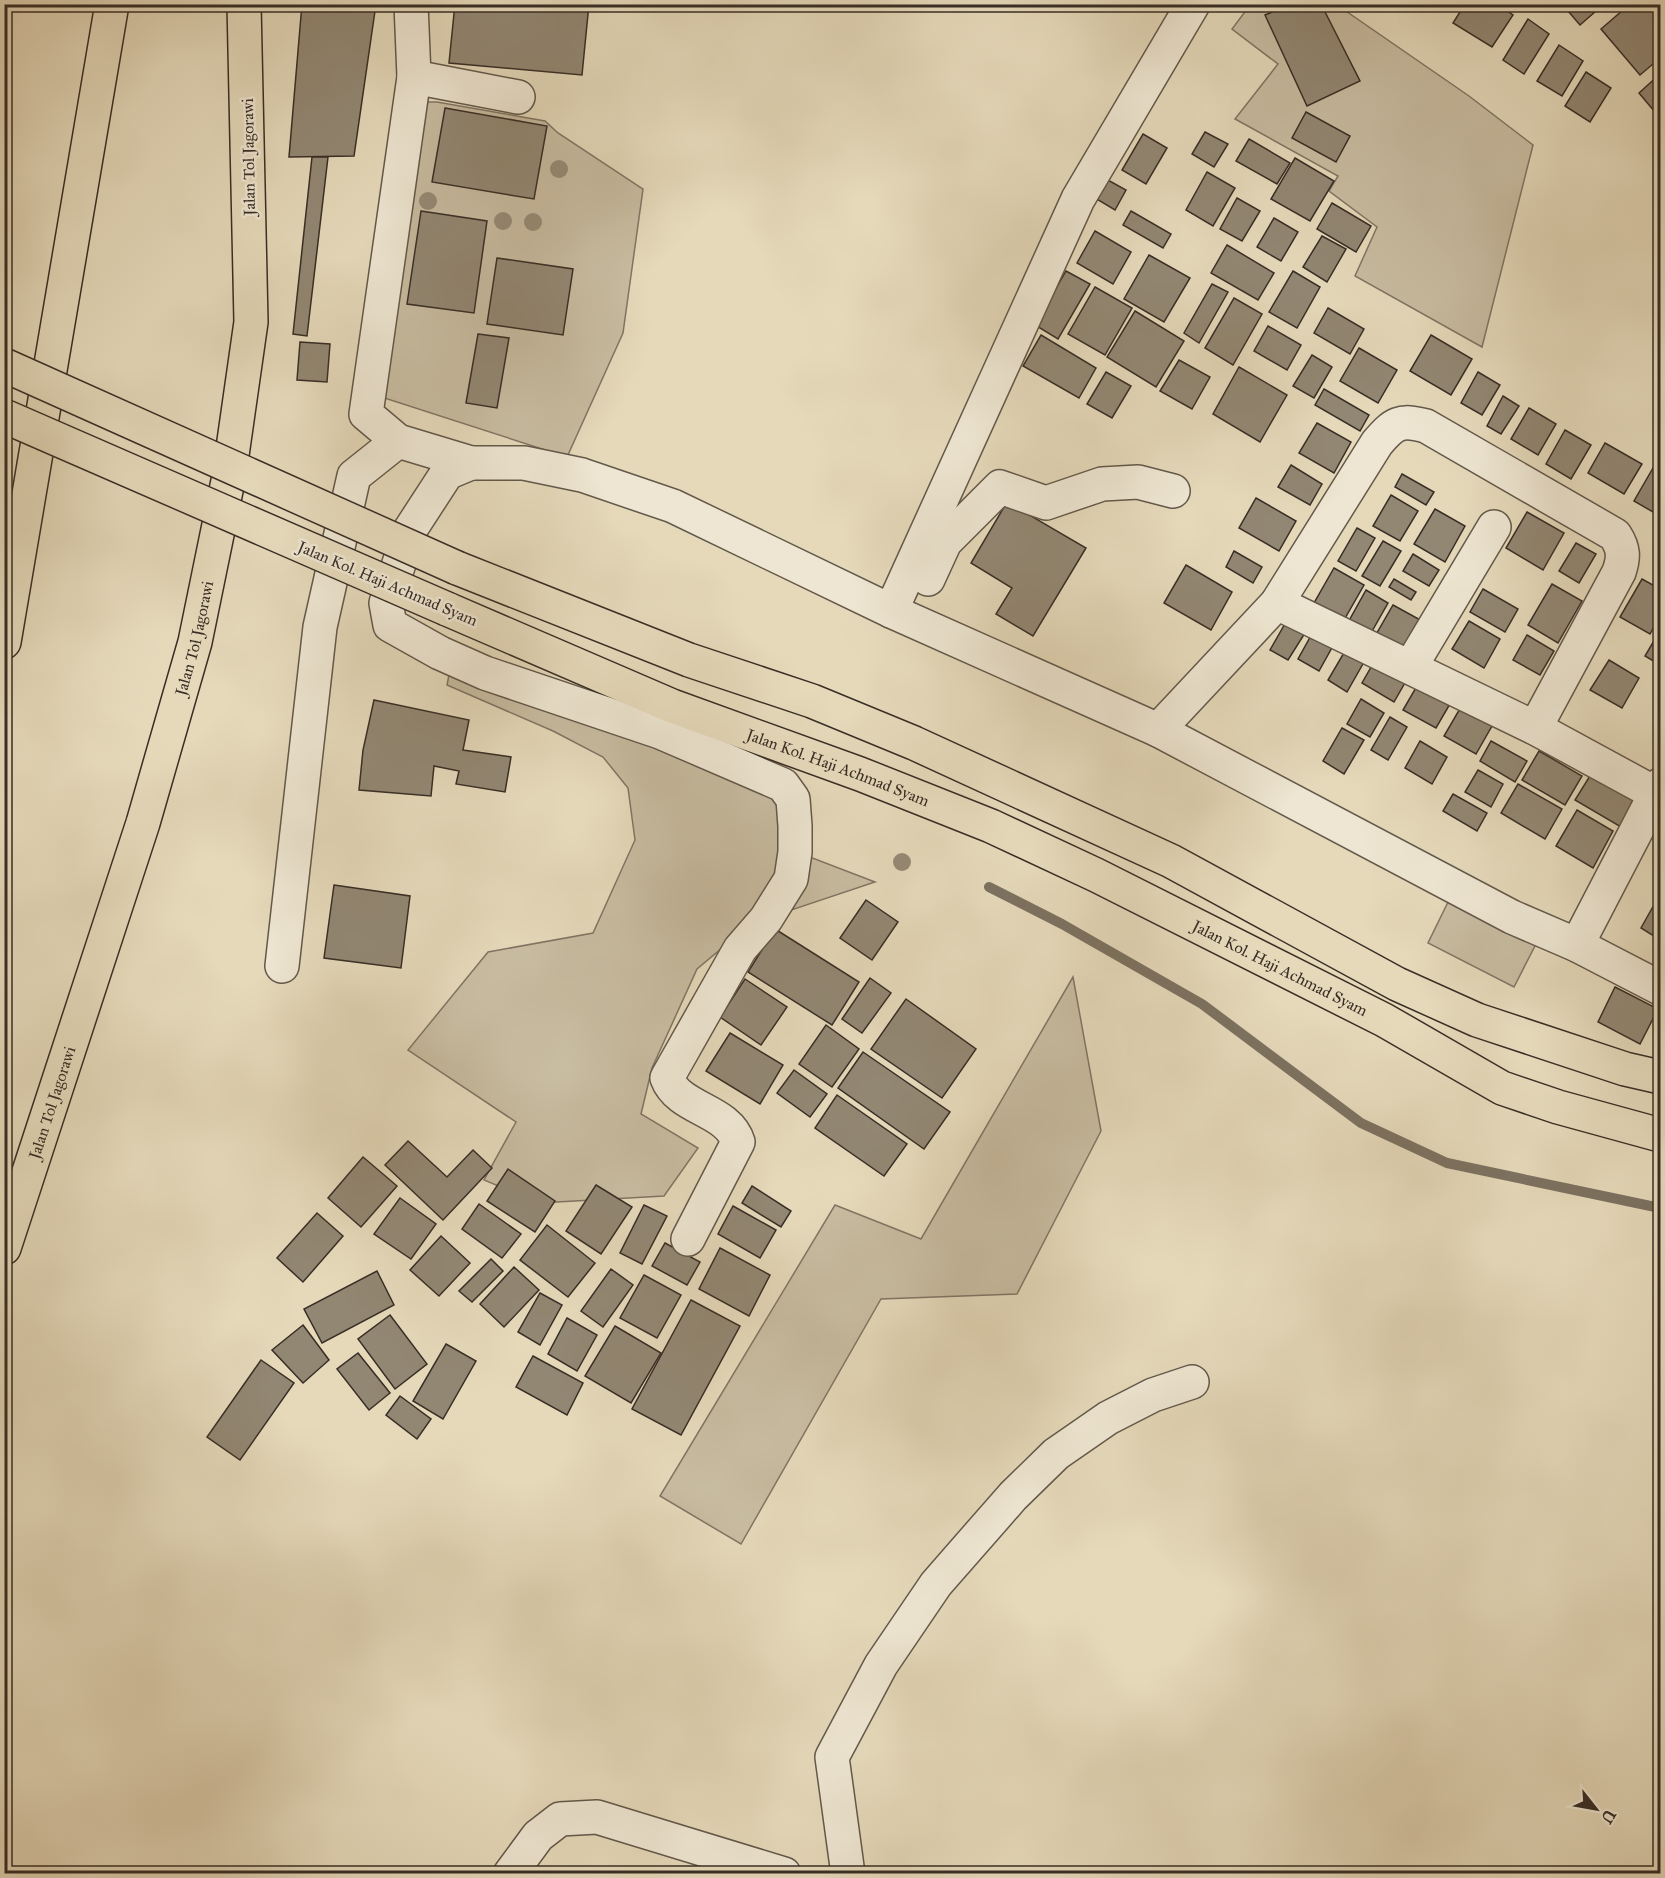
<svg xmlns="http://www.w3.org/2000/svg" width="1665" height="1878" font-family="'IM FELL Great Primer',serif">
<rect width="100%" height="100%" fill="#e5d9ba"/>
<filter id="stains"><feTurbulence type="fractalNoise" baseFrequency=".00333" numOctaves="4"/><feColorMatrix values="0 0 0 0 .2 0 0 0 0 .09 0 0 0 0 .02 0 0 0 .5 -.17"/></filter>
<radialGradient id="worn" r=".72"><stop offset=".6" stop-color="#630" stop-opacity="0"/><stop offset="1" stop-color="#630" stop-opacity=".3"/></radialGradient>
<!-- green -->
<g fill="#c8bca1" stroke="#807564" stroke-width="1.5">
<polygon points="1250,5 1337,5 1469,96 1533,145 1482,347 1355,276 1377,227 1329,191 1338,176 1235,119 1278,64 1232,29"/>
<polygon points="420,102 437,102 545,121 558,133 643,189 623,333 567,457 372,394"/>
<polygon points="452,659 783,785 794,851 875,882 752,923 697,969 652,1068 641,1114 698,1148 664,1196 539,1203 484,1180 516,1122 408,1050 488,952 593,933 635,840 628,788 603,757 553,731 447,685"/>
<polygon points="1450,898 1537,942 1514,987 1428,943"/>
<polygon points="1073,977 1101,1131 1017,1294 881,1299 741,1544 660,1496 835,1205 921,1239"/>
</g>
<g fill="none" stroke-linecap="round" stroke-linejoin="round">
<!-- stream -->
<polyline stroke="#7c7261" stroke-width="10" points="989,887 1062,924 1202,1004 1361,1123 1447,1163 1660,1208"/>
</g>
<!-- building -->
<g fill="#928773" stroke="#382e26" stroke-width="1.5">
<polygon points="302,4 376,4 354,156 289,157"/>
<polygon points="455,4 589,4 582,75 449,63"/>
<polygon points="1292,4 1321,4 1360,81 1307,106 1265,15"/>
<polygon points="1465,4 1497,4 1513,15 1492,47 1453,23"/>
<polygon points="1562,4 1604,4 1580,25"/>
<polygon points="1630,4 1651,4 1660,15 1660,58 1640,75 1601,29"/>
<polygon points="1528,19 1549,34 1524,74 1503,60"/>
<polygon points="1559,45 1583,61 1562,96 1537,81"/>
<polygon points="1586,72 1611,88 1590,122 1565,106"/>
<polygon points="1660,74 1660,118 1639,93"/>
<polygon points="445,108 547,126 534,199 432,182"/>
<polygon points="1306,112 1350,136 1336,162 1292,138"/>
<polygon points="1205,132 1228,144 1214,167 1192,154"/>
<polygon points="1143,134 1167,148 1146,184 1122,170"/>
<polygon points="1249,139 1290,163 1277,184 1236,161"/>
<polygon points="312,157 328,157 307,336 293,334"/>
<polygon points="1295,158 1334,181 1310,221 1271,199"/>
<polygon points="1207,172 1235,188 1213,226 1186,210"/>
<polygon points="1106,179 1126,190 1115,210 1095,198"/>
<polygon points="1237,198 1260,211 1242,241 1220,229"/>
<polygon points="1332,203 1371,226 1356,252 1317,229"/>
<polygon points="421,211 487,221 474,313 407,304"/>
<polygon points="1131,211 1171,234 1163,248 1123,225"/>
<polygon points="1274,218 1298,232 1281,261 1257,247"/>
<polygon points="1095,231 1131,252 1113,284 1077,263"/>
<polygon points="1322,236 1346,249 1327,282 1303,267"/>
<polygon points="1227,245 1274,273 1258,300 1211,273"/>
<polygon points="1149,255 1190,278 1164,322 1124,299"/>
<polygon points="497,258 573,269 563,335 487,324"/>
<polygon points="1066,271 1090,284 1058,339 1035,325"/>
<polygon points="1293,271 1320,287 1297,328 1269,312"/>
<polygon points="1212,284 1228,292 1199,343 1184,333"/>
<polygon points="1095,287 1132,308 1105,355 1068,334"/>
<polygon points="1234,298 1262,314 1233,365 1205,348"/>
<polygon points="1328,308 1364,329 1350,354 1314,333"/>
<polygon points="1135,311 1184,341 1156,387 1107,357"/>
<polygon points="1268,326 1301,345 1287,370 1254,351"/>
<polygon points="478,334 509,338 497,408 466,403"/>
<polygon points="1041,335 1096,368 1079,398 1023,366"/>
<polygon points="1431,335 1472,359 1451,395 1410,371"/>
<polygon points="300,342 330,344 327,382 297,380"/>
<polygon points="1359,348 1397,370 1378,403 1340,381"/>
<polygon points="1312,355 1332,367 1314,398 1293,386"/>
<polygon points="1179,360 1210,377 1192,409 1160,391"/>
<polygon points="1239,367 1287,395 1260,442 1213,414"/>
<polygon points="1106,372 1131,386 1112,418 1087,404"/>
<polygon points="1478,372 1500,385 1482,415 1461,403"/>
<polygon points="1324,389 1369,415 1360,431 1315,405"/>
<polygon points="1503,396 1519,406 1501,434 1487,426"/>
<polygon points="1529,408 1556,424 1538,455 1511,439"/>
<polygon points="1317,423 1351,442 1334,473 1299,453"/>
<polygon points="1565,430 1591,445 1571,479 1546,464"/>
<polygon points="1605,443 1642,464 1624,494 1588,473"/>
<polygon points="1291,465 1322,484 1310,505 1278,487"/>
<polygon points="1653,468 1660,473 1660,516 1634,501"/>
<polygon points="1402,474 1434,492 1426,505 1395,487"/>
<polygon points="1391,495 1418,511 1400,541 1373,526"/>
<polygon points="1256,498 1296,521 1279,551 1239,528"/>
<polygon points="1007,502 1086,548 1033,636 996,614 1012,588 971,563"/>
<polygon points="1435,509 1465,526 1445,562 1414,544"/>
<polygon points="1527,512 1564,533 1543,570 1506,548"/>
<polygon points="1357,528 1375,538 1356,571 1338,561"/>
<polygon points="1383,541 1401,551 1380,586 1362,576"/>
<polygon points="1576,543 1596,554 1579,583 1559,571"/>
<polygon points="1234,551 1262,567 1253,583 1226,567"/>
<polygon points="1413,554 1439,570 1429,586 1403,571"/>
<polygon points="1186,565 1232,592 1211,630 1164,603"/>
<polygon points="1334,568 1364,585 1340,627 1310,610"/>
<polygon points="1394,579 1416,592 1411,600 1389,587"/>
<polygon points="1642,579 1660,589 1660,616 1650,634 1620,617"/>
<polygon points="1552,584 1582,601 1558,643 1528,625"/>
<polygon points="1483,589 1518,609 1505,632 1470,612"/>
<polygon points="1366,590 1388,603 1367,640 1345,628"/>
<polygon points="1393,605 1424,622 1404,655 1374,638"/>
<polygon points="1469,621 1500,639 1484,668 1452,649"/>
<polygon points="1286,622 1305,633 1288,660 1270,650"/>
<polygon points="1313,632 1334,644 1319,671 1298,659"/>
<polygon points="1527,635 1554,651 1540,675 1513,660"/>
<polygon points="1655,639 1660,643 1660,665 1645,656"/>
<polygon points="1345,651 1364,662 1347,692 1328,680"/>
<polygon points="1378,655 1410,674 1394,702 1362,683"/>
<polygon points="1609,660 1639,678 1622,708 1590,690"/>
<polygon points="1421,679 1454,697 1436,728 1403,710"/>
<polygon points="1361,699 1384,713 1370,737 1347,724"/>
<polygon points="374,700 469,720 463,750 511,757 505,792 456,784 459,771 434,766 431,796 359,790 363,750"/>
<polygon points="1465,700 1496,719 1476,754 1444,736"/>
<polygon points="1390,717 1407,727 1388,760 1371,750"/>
<polygon points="1342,728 1364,740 1344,774 1323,761"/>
<polygon points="1420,741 1447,757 1432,784 1405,768"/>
<polygon points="1491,741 1527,761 1515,782 1480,761"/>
<polygon points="1539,751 1582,776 1565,805 1522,780"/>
<polygon points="1478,770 1503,784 1491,807 1465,792"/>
<polygon points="1593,771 1638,797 1621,827 1575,800"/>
<polygon points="1518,784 1562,809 1545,839 1501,813"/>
<polygon points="1453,794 1487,813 1477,831 1443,811"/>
<polygon points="1577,810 1613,831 1593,868 1556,846"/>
<polygon points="334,885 410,896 401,968 324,958"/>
<polygon points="1659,896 1660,897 1660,940 1641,928"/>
<polygon points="866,900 898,922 872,960 840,938"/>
<polygon points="775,929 859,982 832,1025 748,972"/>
<polygon points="870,978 891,993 862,1033 842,1019"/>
<polygon points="745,979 787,1007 761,1045 720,1017"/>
<polygon points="1615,987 1658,1009 1640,1044 1598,1022"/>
<polygon points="906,999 976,1049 942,1098 871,1049"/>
<polygon points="826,1025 859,1049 832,1087 799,1064"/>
<polygon points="730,1033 783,1065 760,1104 706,1071"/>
<polygon points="863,1052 950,1112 924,1149 838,1088"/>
<polygon points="794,1070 827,1094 810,1117 777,1093"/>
<polygon points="837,1095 907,1144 884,1176 815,1128"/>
<polygon points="408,1141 447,1177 473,1150 492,1168 443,1220 385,1165"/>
<polygon points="363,1157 397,1186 361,1227 328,1198"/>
<polygon points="508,1169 555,1201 535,1232 487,1201"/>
<polygon points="596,1185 632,1207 601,1254 566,1231"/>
<polygon points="752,1186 791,1211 781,1227 742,1203"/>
<polygon points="400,1198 436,1224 411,1259 374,1234"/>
<polygon points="479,1204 521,1234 502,1258 462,1229"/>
<polygon points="644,1205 667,1216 642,1264 620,1253"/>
<polygon points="733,1206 776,1230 760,1258 718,1234"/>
<polygon points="317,1213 343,1236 303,1282 277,1258"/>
<polygon points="547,1225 595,1263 568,1297 520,1260"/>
<polygon points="441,1236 470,1263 439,1296 410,1270"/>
<polygon points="665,1243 700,1262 687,1285 652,1266"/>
<polygon points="720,1248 770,1275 749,1316 699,1289"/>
<polygon points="491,1259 503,1271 472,1302 459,1291"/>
<polygon points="514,1267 539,1290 504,1327 480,1304"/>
<polygon points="611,1269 633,1285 603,1327 581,1311"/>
<polygon points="377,1271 394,1305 322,1343 304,1309"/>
<polygon points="644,1275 681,1295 657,1338 620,1318"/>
<polygon points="540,1293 562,1305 540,1345 518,1332"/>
<polygon points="691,1300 740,1326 681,1435 632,1409"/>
<polygon points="390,1315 427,1364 395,1389 358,1339"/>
<polygon points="567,1318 597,1335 577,1371 548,1354"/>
<polygon points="303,1325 329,1360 303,1383 272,1350"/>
<polygon points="615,1326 661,1353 631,1403 585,1376"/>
<polygon points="446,1344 476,1361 443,1419 413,1401"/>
<polygon points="358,1353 390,1393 369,1410 337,1369"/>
<polygon points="533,1356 583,1383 567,1415 516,1387"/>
<polygon points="261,1360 294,1383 240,1460 207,1437"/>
<polygon points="400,1396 431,1419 417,1439 386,1415"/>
</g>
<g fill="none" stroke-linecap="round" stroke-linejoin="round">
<defs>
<g id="minor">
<polyline points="411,4 414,77 366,414 398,441 471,463 524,463 582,475 673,506 891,611 1158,730 1512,917 1577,945 1660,988"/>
<polyline points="414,77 518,97"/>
<path d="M471,463l-24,10 -37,57 -24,73 4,22 50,28 45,20 175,59 123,53 10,14 2,27v26l-4,27 -25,40 -26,30 -73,129c12,32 61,31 71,64l-50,97"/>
<polyline points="928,579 945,542 1000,487 1046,503 1102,484 1138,482 1173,491"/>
<polyline points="1277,603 1535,728 1660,796"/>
<polyline points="891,611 1078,199 1193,4"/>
<polyline points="1411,666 1494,527"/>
<path d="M1158,730l119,-127 100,-160c17,-20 23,-24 49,-17l189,109c9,14 9,22 4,37l-84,156"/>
<polyline points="1577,945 1660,785"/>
<polyline points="282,966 320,627 354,476 398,441"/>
<polyline points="510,1874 538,1836 560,1819 597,1817 784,1874"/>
<polyline points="848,1874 832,1757 881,1665 936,1584 1013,1496 1056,1454 1108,1418 1153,1395 1192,1382"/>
</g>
<g id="major">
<polyline points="457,568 689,660 812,701 914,743 1171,861 1397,984 1477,1020 1625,1069 1660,1077"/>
<path id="s1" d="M447,609l225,97 188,68 131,52 105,49 288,145 118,68 56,19 102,28"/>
</g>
<g id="highway">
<polyline points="4,642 112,4"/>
<path id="s2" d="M4,1248l139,-425 52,-181 34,-166 22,-154 -7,-318"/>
</g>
</defs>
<!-- minor casing -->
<use href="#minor" stroke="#63594b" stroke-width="36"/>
<!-- major casing -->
<use href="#major" stroke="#382e26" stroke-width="36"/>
<!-- highway casing -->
<use href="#highway" stroke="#382e26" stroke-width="36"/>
<!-- minor -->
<use href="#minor" stroke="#eee6d2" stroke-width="33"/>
<!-- major -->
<use href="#major" stroke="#e5d9ba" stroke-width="33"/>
<!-- highway -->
<use href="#highway" stroke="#e5d9ba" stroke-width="33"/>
<defs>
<g id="major-bridge">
<polyline points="4,365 457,568"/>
<polyline points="4,416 447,609"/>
</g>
</defs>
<!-- major-bridge casing -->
<use href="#major-bridge" stroke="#382e26" stroke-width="36" stroke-linecap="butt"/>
<!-- major-bridge -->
<use href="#major-bridge" stroke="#e5d9ba" stroke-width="33"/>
</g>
<!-- trees -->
<g fill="#968a76">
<circle cx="559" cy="169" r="9"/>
<circle cx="428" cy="201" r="9"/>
<circle cx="503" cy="221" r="9"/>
<circle cx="533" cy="222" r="9"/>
<circle cx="902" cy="862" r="9"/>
</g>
<g text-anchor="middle" stroke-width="5" stroke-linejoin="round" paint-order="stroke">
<!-- street labels -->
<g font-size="16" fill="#382e26" stroke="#eee6d2">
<text transform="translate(248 157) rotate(-91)" y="6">Jalan Tol Jagorawi</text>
<text transform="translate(388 583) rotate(23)" y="6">Jalan Kol. Haji Achmad Syam</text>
<text dy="6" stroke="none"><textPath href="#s2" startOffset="639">Jalan Tol Jagorawi</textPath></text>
<text dy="6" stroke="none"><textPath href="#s1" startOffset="422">Jalan Kol. Haji Achmad Syam</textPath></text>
<text dy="6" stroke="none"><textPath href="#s1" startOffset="908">Jalan Kol. Haji Achmad Syam</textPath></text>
<text dy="6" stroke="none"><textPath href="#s2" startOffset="153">Jalan Tol Jagorawi</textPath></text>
</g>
</g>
<!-- margin -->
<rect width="1665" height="1878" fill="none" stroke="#e5d9ba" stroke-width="24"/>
<rect x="6" y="6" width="1653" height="1866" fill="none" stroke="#382e26" stroke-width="3"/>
<rect x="12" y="12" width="1641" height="1854" fill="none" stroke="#382e26" stroke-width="1.5"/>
<!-- north arrow -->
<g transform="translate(1596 1809) rotate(121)" stroke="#eee6d2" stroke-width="4.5" paint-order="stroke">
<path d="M0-4.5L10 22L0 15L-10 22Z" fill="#382e26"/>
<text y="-9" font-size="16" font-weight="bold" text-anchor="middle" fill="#382e26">U</text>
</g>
<rect width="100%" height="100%" filter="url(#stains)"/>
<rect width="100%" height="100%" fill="url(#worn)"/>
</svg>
